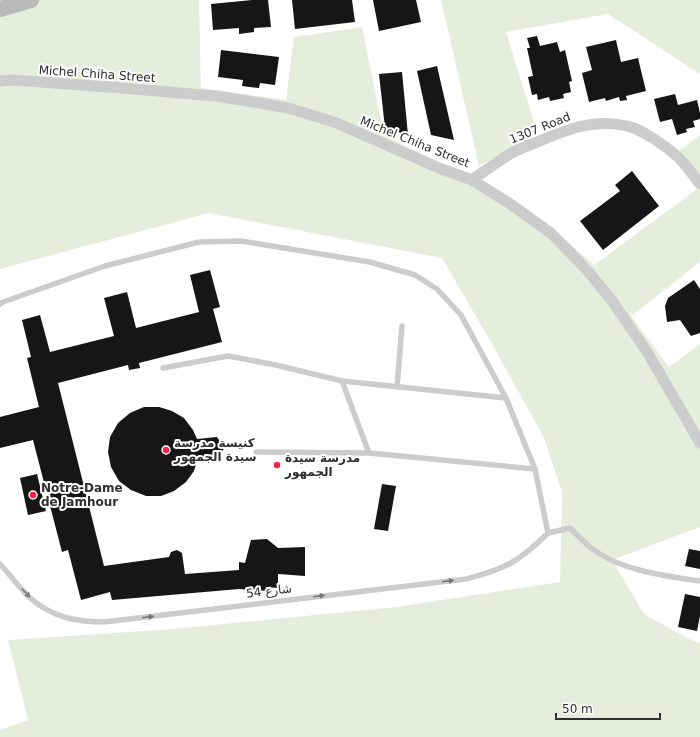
<svg xmlns="http://www.w3.org/2000/svg" width="700" height="737" font-family="'DejaVu Sans','Noto Naskh Arabic',sans-serif">
<rect width="100%" height="100%" fill="#fff"/>
<!-- green -->
<g fill="#e7eddc">
<polygon points="0,0 199,0 201,88 286,100 294,37 362,27 384,135 474,180 547,226 569,243 594,265 700,187 700,262 631,316 669,367 700,344 700,527 612,560 644,614 687,638 700,643 700,737 0,737 0,730 28,720 8,640 173,629 396,607 560,582 562,492 544,438 492,344 442,258 209,213 0,269"/>
<polygon points="441,0 700,0 700,74 608,14 506,32 538,135 479,166"/>
<polygon points="700,135 700,179 679,151"/>
</g>
<!-- building -->
<g fill="#161616">
<polygon points="252,0 268,0 271,27 254,28 254,32 239,34 239,28 213,30 211,4"/>
<polygon points="292,0 352,0 355,22 295,29"/>
<polygon points="373,0 416,0 421,22 379,31"/>
<polygon points="537,36 540,46 557,42 560,52 565,50 572,81 569,82 571,92 563,94 564,98 550,101 549,97 538,100 537,94 532,95 528,77 533,76 527,48 530,48 527,38"/>
<polygon points="616,40 621,62 638,58 646,91 626,96 627,100 620,101 619,97 606,101 605,98 589,102 582,73 592,70 586,47"/>
<polygon points="221,50 279,57 275,85 260,83 259,88 242,86 243,80 218,77"/>
<polygon points="437,66 454,140 431,135 417,71"/>
<polygon points="402,72 408,135 385,128 379,74"/>
<polygon points="675,94 678,105 697,100 700,113 700,119 693,121 695,127 686,129 687,132 677,135 672,119 660,122 654,99"/>
<polygon points="632,171 659,206 603,250 580,221 620,191 615,185"/>
<polygon points="210,270 220,307 213,309 222,342 139,363 140,368 129,370 128,365 58,383 104,566 169,557 171,552 177,550 182,553 185,574 239,570 239,562 245,563 251,540 267,539 278,548 305,547 305,576 278,574 278,588 266,587 266,591 239,589 112,600 110,592 81,600 68,550 62,552 33,440 0,448 0,417 39,407 27,358 31,357 22,320 40,315 50,352 114,336 104,298 127,292 136,328 199,312 190,275"/>
<polygon points="694,280 700,289 700,333 691,336 680,320 667,322 665,306 668,298"/>
<polygon points="144,407 159,407 172,411 184,418 193,430 197,439 217,437 224,448 218,459 198,457 194,471 186,482 174,491 161,496 146,496 131,490 119,481 111,467 108,452 110,437 118,423 130,413"/>
<polygon points="37,474 46,511 28,515 20,478"/>
<polygon points="382,484 396,486 388,531 374,529"/>
<polygon points="689,549 700,551 700,569 685,566"/>
<polygon points="685,594 700,597 700,616 697,631 678,627"/>
</g>
<g fill="none" stroke-linecap="round" stroke-linejoin="round">
<!-- service -->
<g stroke="#ccc" stroke-width="5.5">
<path d="M0,304l3,-2 102,-36 94,-24 42,-1 129,21 45,13 22,14 24,26 45,83 29,71 13,64 22,-5c6,6 13,13 20,19 28,23 75,29 110,34"/>
<polyline points="163,368 228,356 276,365 342,381 506,398"/>
<polyline points="342,381 369,453 535,469"/>
<polyline points="397,387 402,326"/>
<polyline points="256,452 369,453"/>
<path d="M0,564c10,11 19,23 29,33 22,20 47,25 75,25l362,-43c15,-4 31,-8 45,-16 14,-8 26,-19 37,-30"/>
</g>
<!-- minor -->
<g stroke="#ccc" stroke-width="11">
<polyline points="0,81 12,80 109,87 216,96 260,103 288,108 334,122 439,168 472,180 509,203 552,234 587,270 613,302 649,355 700,443"/>
<path d="M472,180c13,-9 25,-18 38,-26 8,-5 17,-8 25,-11 30,-13 59,-25 92,-17 15,3 40,21 52,32 7,7 14,17 21,26"/>
</g>
<!-- secondary -->
<polyline stroke="#b9b9b9" stroke-width="16" points="0,9 31,0"/>
</g>
<!-- one-way arrows -->
<defs><path id="oneway-solid" d="M-6-.8H1V-3.2L6.5 0L1 3.2V.8H-6Z"/></defs>
<g fill="#767676">
<use href="#oneway-solid" transform="translate(448 581) rotate(-7)"/>
<use href="#oneway-solid" transform="translate(26 593) rotate(47)"/>
<use href="#oneway-solid" transform="translate(319 596) rotate(-7)"/>
<use href="#oneway-solid" transform="translate(148 617) rotate(-7)"/>
</g>
<!-- markers -->
<g fill="#f32448" stroke="#fff" stroke-width="1.5">
<circle cx="166" cy="450" r="4"/>
<circle cx="277" cy="465" r="4"/>
<circle cx="33" cy="495" r="4"/>
</g>
<g text-anchor="middle" stroke-width="4" stroke-linejoin="round" paint-order="stroke">
<!-- street labels -->
<g font-size="12" fill="#2f2f2f" stroke="#fff">
<text transform="translate(97 74) rotate(4)" y="4">Michel Chiha Street</text>
<text transform="translate(540 128) rotate(-22)" y="4">1307 Road</text>
<text transform="translate(415 142) rotate(22)" y="4">Michel Chiha Street</text>
<text transform="translate(269 591) rotate(-7)" y="4">شارع 54</text>
</g>
<!-- poi labels -->
<g font-size="12" font-weight="bold" fill="#2f2f2f" stroke="#fff" text-anchor="start">
<text x="174" y="447">كنيسة مدرسة<tspan x="174" dy="14">سيدة الجمهور</tspan></text>
<text x="285" y="462">مدرسة سيدة<tspan x="285" dy="14">الجمهور</tspan></text>
<text x="41" y="492">Notre-Dame<tspan x="41" dy="14">de Jamhour</tspan></text>
</g>
</g>
<!-- scale -->
<path d="M556 713v6h104v-6" fill="none" stroke="#2f2f2f" stroke-width="2"/>
<text x="562" y="713" font-size="12" fill="#2f2f2f" stroke="#ffffff" stroke-width="3" paint-order="stroke">50 m</text>
</svg>
